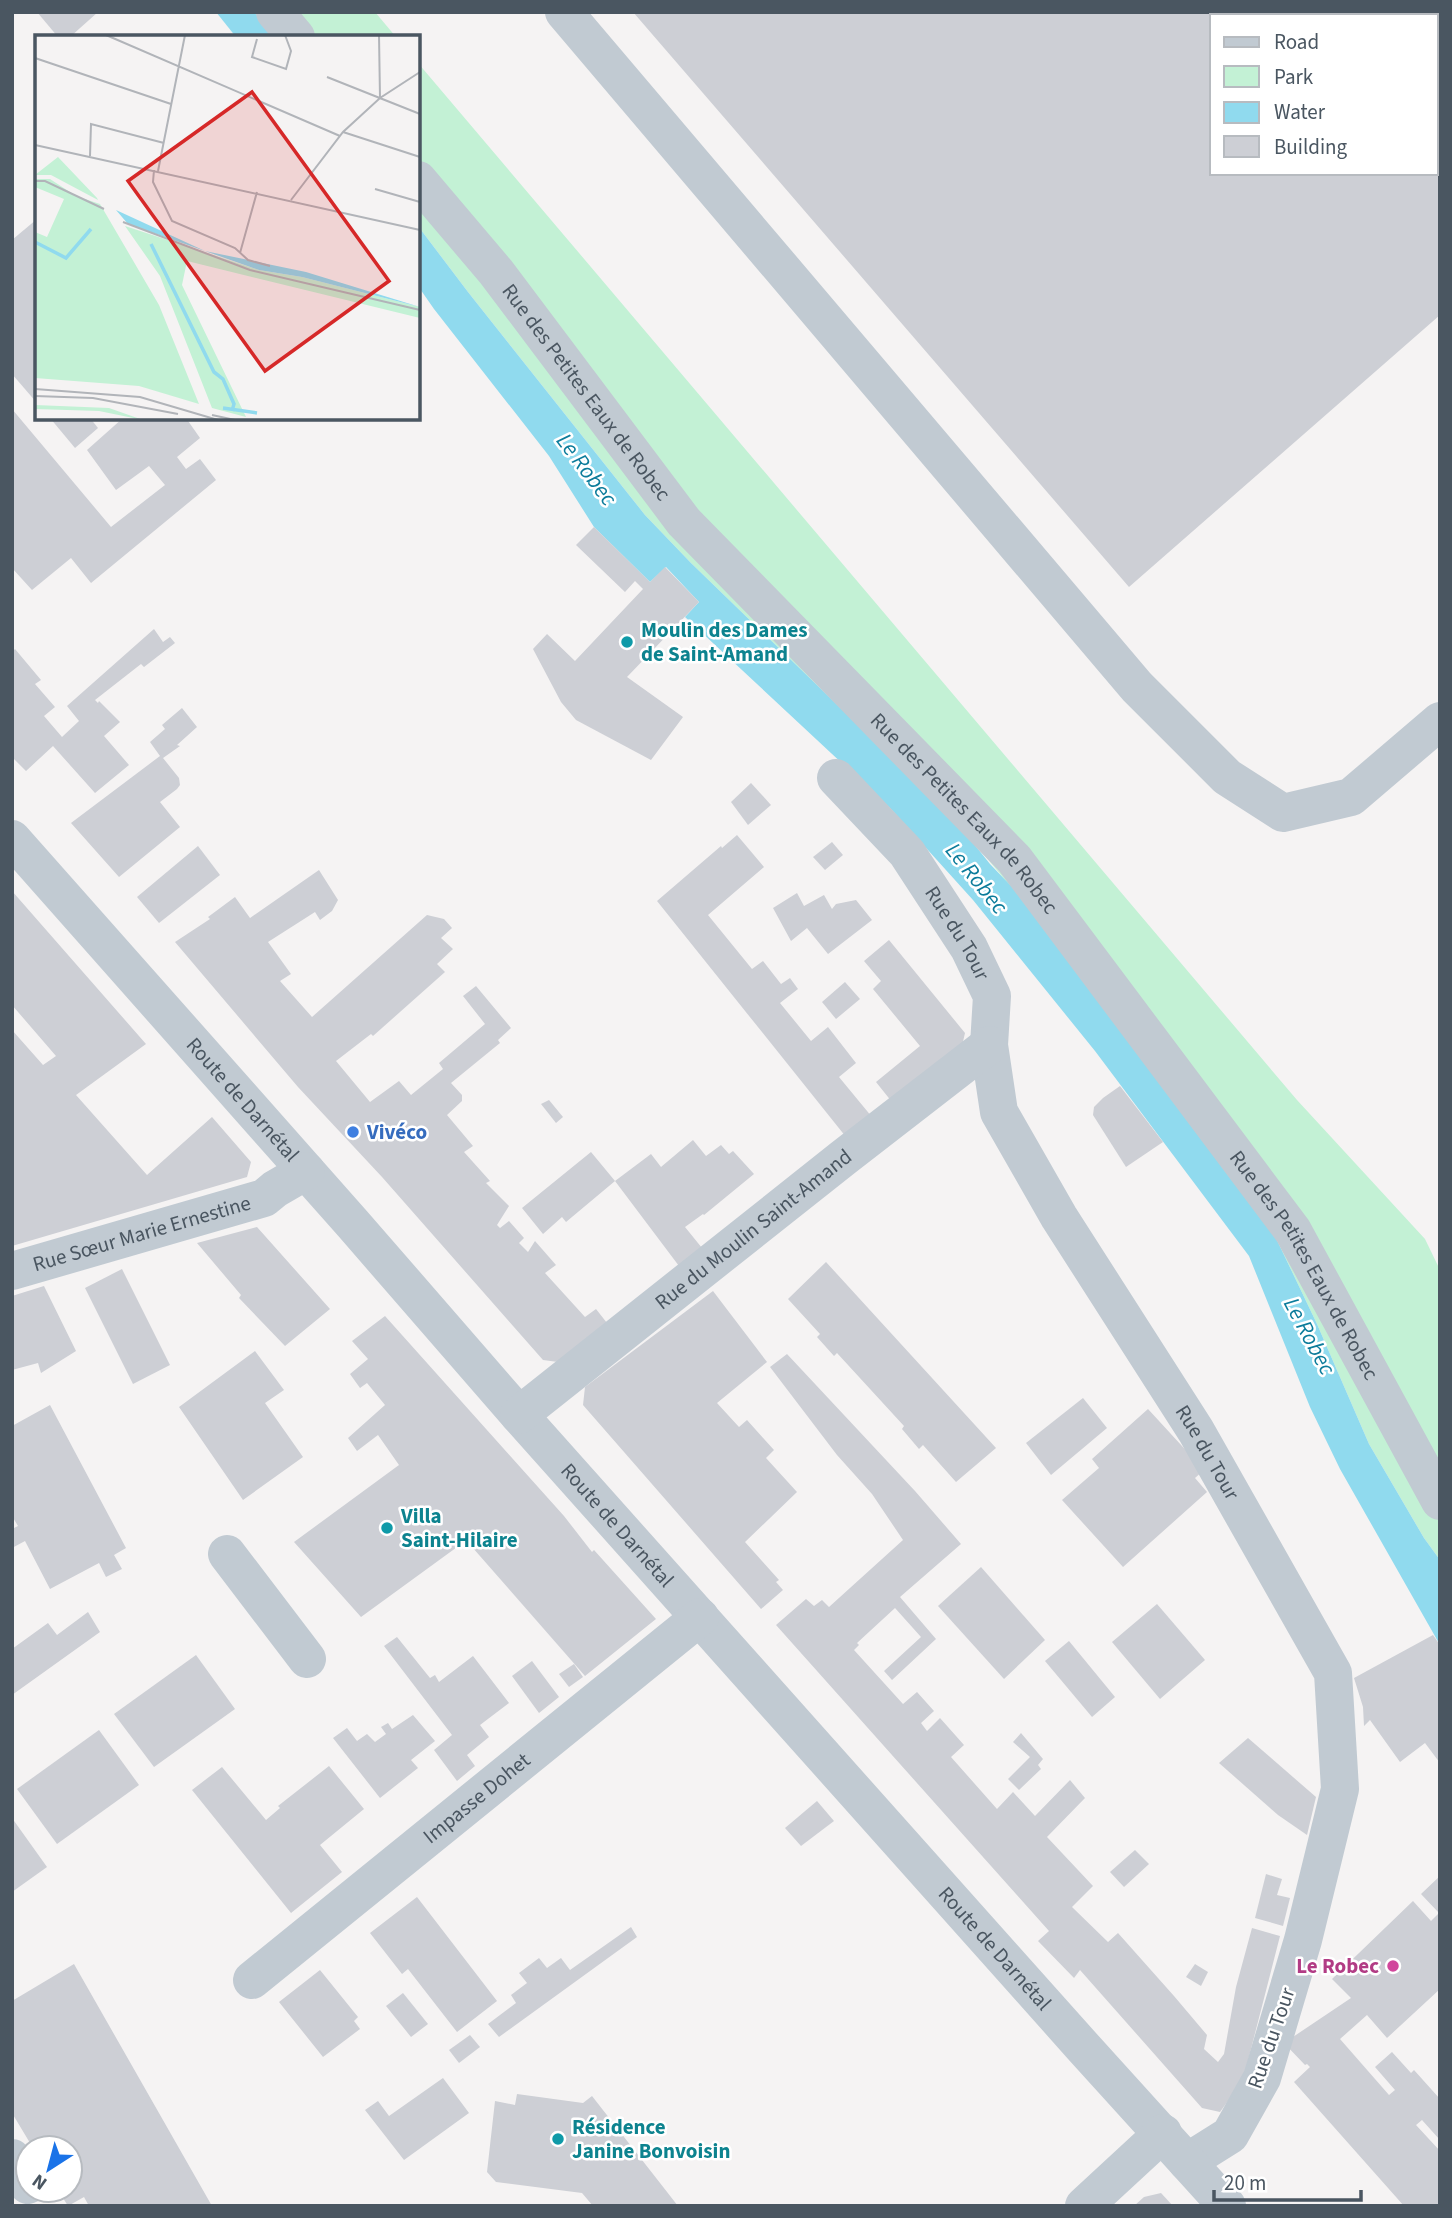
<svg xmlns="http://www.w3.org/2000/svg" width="1452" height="2218" font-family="'Source Sans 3',sans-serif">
<rect width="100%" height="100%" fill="#f5f3f3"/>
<!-- green -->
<g fill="#c3f1d5">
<polygon points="254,12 375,12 396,37 275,37"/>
<polygon points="418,63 1297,1100 1425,1239 1440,1270 1440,1560 1424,1538 1369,1444 1317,1324 1274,1234 1001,875 950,814 691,563 645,515 468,292 418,226"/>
</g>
<!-- water -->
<g fill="#90daee">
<polygon points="216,12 254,12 275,37 236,37"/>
<polygon points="418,226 468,292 645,515 691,563 950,814 990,864 1012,887 1274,1234 1317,1324 1369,1444 1424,1538 1440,1560 1440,1645 1340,1469 1310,1407 1249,1256 1095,1051 973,900 890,808 685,617 699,602 666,567 650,582 594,527 549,456 434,309 418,286"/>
</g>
<!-- building -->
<g fill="#cdcfd5" fill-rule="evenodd">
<polygon points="37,12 98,12 70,37 58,37"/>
<path d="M633,12h807v303l-311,272zM1212,16h224v157h-224z"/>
<polygon points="37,219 37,403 12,374 12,240"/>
<polygon points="12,409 111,527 165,485 149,466 116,490 87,450 123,418 186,418 200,438 177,457 186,469 200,459 216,480 91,583 71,558 32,590 12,568"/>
<polygon points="50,418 90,418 98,428 75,448"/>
<polygon points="594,527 650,582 665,567 699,602 627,677 683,717 651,760 576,720 561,702 533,649 547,634 575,661 643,589 635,581 625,592 576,545"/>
<polygon points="154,629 163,642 170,637 175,643 144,667 141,664 95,700 98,703 99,701 120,722 104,736 129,765 95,793 53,746 26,771 12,757 12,652 15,649 41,680 35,684 55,707 44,716 62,737 79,721 67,706"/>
<polygon points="182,708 197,727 177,745 180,746 163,758 179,778 180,785 177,789 160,802 180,827 119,877 71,823 160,756 150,742 165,729 162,725"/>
<polygon points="751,783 771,805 748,825 731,802"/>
<polygon points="737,835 764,867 708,915 752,969 763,961 781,984 790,978 798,989 780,1003 811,1041 828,1027 856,1063 839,1077 872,1117 846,1137 657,901 721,846 722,848"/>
<polygon points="832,842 843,855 825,870 813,857"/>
<polygon points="198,846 220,875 159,923 137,897"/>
<polygon points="319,870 338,900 332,911 320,920 315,912 268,942 291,974 280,981 312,1017 427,915 444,919 452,928 441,938 453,949 437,964 445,972 373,1036 371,1034 336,1061 370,1102 399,1081 411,1095 443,1069 439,1063 485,1024 463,996 476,986 511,1028 498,1040 500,1043 451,1083 462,1095 462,1101 447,1115 473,1146 464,1152 490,1181 486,1183 509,1206 497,1225 500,1228 509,1221 524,1238 519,1243 528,1252 535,1241 556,1265 545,1273 585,1317 596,1309 607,1323 558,1362 543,1360 382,1177 298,1087 175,942 210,919 208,917 235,897 250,918"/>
<polygon points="12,891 146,1044 76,1095 147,1175 212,1117 251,1162 247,1177 12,1246 12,1030 43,1065 56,1056 12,1005"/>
<polygon points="797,893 804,906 824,895 832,909 836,904 856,900 872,920 828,954 807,928 791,941 773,908"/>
<polygon points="889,940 965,1033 962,1046 892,1102 876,1082 920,1046 873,989 881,981 864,961"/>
<polygon points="845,982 860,999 836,1019 822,1002"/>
<polygon points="1120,1086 1163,1142 1126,1167 1093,1115 1094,1107 1103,1098"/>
<polygon points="549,1100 563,1117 556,1123 541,1104"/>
<polygon points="693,1140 706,1156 721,1145 729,1154 733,1151 754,1174 704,1215 703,1214 685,1227 702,1248 679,1266 615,1181 651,1154 661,1167"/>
<polygon points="591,1152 615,1181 566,1222 562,1217 543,1234 522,1208"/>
<polygon points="257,1227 330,1309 285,1346 239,1298 241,1295 197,1243"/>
<polygon points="826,1262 996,1448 956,1482 923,1445 919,1449 902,1429 904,1426 837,1353 834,1356 817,1337 820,1334 788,1299"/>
<polygon points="122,1269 170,1365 133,1384 85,1288"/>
<polygon points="44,1286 76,1351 41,1373 38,1363 12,1370 12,1296"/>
<polygon points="713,1291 767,1362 717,1403 739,1427 747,1420 774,1450 766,1458 797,1492 745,1542 779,1580 776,1582 783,1590 761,1609 583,1405 585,1387"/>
<polygon points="385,1316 564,1516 592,1552 594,1550 656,1619 585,1676 458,1531 456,1532 464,1542 361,1617 294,1542 399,1465 378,1435 357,1451 348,1438 385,1405 367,1383 360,1388 350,1374 368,1359 352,1341"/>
<polygon points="255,1351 284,1390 265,1403 303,1457 243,1500 179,1407"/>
<polygon points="787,1354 915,1491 961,1544 900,1597 936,1639 892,1680 884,1671 921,1637 895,1608 857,1643 859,1645 854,1650 903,1704 917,1692 934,1711 921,1723 927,1731 940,1718 964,1745 951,1757 997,1809 1013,1792 1035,1816 1070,1780 1085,1798 1047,1837 1093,1886 1072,1907 1108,1942 1118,1933 1174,1996 1207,2035 1204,2049 1218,2062 1224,2054 1236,1987 1252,1928 1280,1936 1243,2080 1220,2112 1202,2108 1080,1970 1074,1978 1038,1941 1049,1931 776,1625 806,1599 814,1606 822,1600 829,1607 903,1540 872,1494 837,1455 770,1367"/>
<polygon points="1083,1398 1107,1428 1051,1475 1026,1443"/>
<polygon points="50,1405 126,1548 114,1555 122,1569 106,1577 99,1563 50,1589 25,1541 12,1548 12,1529 18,1526 12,1516 12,1426"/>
<polygon points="1148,1409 1204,1470 1195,1478 1207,1492 1123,1567 1062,1500 1099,1468 1092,1459"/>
<polygon points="981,1567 1045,1640 1004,1679 938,1606"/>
<polygon points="1157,1604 1205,1660 1160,1699 1112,1642"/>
<polygon points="88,1612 100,1632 12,1695 12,1649 48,1623 57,1635"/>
<polygon points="1433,1635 1440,1645 1440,1763 1425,1743 1400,1762 1370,1720 1364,1726 1363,1707 1354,1678"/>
<polygon points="397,1637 430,1678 435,1675 439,1682 473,1656 509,1703 480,1725 489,1737 467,1755 475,1766 457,1781 434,1750 452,1735 384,1646"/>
<polygon points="1069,1641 1115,1697 1092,1717 1045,1661"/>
<polygon points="196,1655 235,1709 154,1767 114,1714"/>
<polygon points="532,1661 559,1697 539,1713 512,1676"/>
<polygon points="574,1664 583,1677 569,1687 559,1674"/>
<polygon points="413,1715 435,1741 411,1760 418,1768 380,1798 333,1738 347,1728 357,1741 367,1734 375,1742 386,1734 381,1727 388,1723 392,1729"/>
<polygon points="99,1730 139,1785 57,1844 17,1789"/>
<polygon points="1021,1733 1043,1759 1038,1765 1041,1769 1019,1790 1008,1779 1030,1757 1013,1742"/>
<polygon points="1248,1738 1316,1797 1307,1835 1278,1815 1219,1763"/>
<polygon points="329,1766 364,1809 320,1845 342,1872 291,1913 192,1790 222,1767 266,1820 280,1808 278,1806"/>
<polygon points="817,1801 834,1821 801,1846 785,1828"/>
<polygon points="12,1818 47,1867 12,1892"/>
<polygon points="1135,1850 1149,1864 1124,1887 1110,1872"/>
<polygon points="1266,1874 1282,1879 1277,1895 1290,1898 1283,1926 1255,1918"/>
<polygon points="1440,1876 1440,1989 1387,2038 1367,2015 1340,2039 1389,2095 1395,2090 1375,2067 1392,2052 1411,2073 1414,2070 1440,2099 1440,2140 1422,2120 1416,2125 1440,2151 1440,2204 1438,2206 1404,2206 1294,2082 1310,2067 1307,2064 1305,2065 1284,2043 1351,1998 1332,1979 1413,1901 1431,1921 1439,1913 1421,1894"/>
<polygon points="417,1897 497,2001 457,2032 408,1969 402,1974 370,1933"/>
<polygon points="631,1927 637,1937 499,2037 488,2024 516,2003 511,1995 527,1983 519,1973 539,1958 547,1968 561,1958 570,1970"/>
<polygon points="74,1964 212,2206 89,2206 84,2197 68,2206 58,2190 70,2190 70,2148 33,2148 12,2113 12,2001"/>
<polygon points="1195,1964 1208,1972 1201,1986 1186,1977"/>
<polygon points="320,1970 358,2017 354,2021 360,2029 323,2057 279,2002"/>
<polygon points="403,1993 428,2024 411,2037 386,2006"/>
<polygon points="470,2035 480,2047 459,2063 449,2050"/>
<polygon points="443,2078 469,2113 404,2160 365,2110 378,2101 389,2116"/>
<polygon points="517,2094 583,2103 592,2096 678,2206 593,2206 582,2193 496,2182 487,2172 495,2101 515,2105"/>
<polygon points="1161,2193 1173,2206 1134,2206 1144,2197"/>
</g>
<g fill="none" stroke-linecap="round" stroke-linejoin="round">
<!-- minor -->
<g stroke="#c1cad2" stroke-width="38">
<polyline points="275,12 296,37"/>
<polyline points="564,12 1137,687 1227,777 1283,813 1351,797 1440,721"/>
<path id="s1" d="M418,180l78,92 188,250 330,337 279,372 147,270"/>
<path id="s2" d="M836,778l71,75 62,95 23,48 -3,49 10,67 60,105 137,214 137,242 7,116 -37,151 -41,138 -32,57 -43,27"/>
<path id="s3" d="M12,839l341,385 166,191 563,631 145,160"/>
<path id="s4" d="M12,1271l252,-73 11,-9 31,-18"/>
<path id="s5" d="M519,1415l324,-257 146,-113"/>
<polyline points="227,1554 307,1659"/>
<path id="s6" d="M252,1980l448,-363"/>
<polyline points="12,2158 28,2185"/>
<polyline points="1084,2206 1163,2133"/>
</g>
</g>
<!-- markers -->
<g fill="#0f9aa8" stroke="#fff" stroke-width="2.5">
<circle cx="627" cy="642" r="7"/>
<circle cx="387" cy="1528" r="7"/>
<circle cx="558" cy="2139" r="7"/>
</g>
<circle fill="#3f7fe0" stroke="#fff" stroke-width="2.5" cx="353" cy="1132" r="7"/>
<circle fill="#d1479c" stroke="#fff" stroke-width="2.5" cx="1393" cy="1966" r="7"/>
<g text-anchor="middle" stroke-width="5" stroke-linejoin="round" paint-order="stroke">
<!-- street labels -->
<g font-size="21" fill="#4a5661" stroke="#fff">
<text dy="7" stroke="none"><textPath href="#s1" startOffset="271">Rue des Petites Eaux de Robec</textPath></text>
<text dy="7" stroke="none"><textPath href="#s1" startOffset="838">Rue des Petites Eaux de Robec</textPath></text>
<text dy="7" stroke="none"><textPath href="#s2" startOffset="198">Rue du Tour</textPath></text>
<text dy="7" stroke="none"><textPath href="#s3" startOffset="348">Route de Darnétal</textPath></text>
<text dy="7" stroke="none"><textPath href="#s5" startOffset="299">Rue du Moulin Saint-Amand</textPath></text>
<text dy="7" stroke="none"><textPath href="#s4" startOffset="135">Rue Sœur Marie Ernestine</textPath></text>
<text dy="7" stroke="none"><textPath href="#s1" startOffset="1405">Rue des Petites Eaux de Robec</textPath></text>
<text dy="7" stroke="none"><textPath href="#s2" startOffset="786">Rue du Tour</textPath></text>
<text dy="7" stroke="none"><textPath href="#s3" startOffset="915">Route de Darnétal</textPath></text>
<text dy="7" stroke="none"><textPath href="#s6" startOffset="289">Impasse Dohet</textPath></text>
<text dy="7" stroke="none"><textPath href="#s3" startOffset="1482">Route de Darnétal</textPath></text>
<text transform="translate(1271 2038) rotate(-71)" y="7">Rue du Tour</text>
</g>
<!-- culture labels -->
<g font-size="21" font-weight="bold" fill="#0d838f" stroke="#fff" text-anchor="start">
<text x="641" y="637">Moulin des Dames<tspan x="641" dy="24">de Saint-Amand</tspan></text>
<text x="401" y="1523">Villa<tspan x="401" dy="24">Saint-Hilaire</tspan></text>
<text x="572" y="2134">Résidence<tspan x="572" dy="24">Janine Bonvoisin</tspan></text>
</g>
<!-- shop labels -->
<g font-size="21" font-weight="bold" fill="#366cbe" stroke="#fff" text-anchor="start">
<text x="367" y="1139">Vivéco</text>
</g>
<!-- hotel labels -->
<g font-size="21" font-weight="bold" fill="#b23c85" stroke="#fff" text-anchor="end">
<text x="1379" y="1973">Le Robec</text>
</g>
<!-- water labels -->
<g font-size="23" font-style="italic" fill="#0c7c9b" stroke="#fff">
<text transform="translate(587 469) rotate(53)" y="8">Le Robec</text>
<text transform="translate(977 878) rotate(51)" y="8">Le Robec</text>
<text transform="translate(1310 1336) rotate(62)" y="8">Le Robec</text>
</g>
</g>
<!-- overview -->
<g transform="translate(35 35)">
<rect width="385" height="385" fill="#f5f3f3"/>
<path d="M23,122l39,41 1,2 -47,-25h-16zM0,144h15l26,17 24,8 59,101 40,99 -60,-18 -104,-8v-146l12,5 17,-38 -29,-12zM90,191l134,44 43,7 118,30v11l-233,-57 -5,24 64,132 -34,-9 -52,-132zM0,370l74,3 34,12 -44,-9 -64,-2z" fill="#c3f1d5"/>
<path d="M81,175l89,41 101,21 114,35 -118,-30 -43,-7 -131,-46z" fill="#90daee"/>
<path fill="none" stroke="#90daee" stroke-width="3.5" d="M0,207l31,16 25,-29M116,209l63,128 9,7 11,25 -2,7M188,373l34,5"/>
<path fill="none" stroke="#b1b4b9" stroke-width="2" d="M71,0l234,101M344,0l1,63M222,4l-5,18 34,12 5,-18 -6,-16M0,23l136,46M292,42l93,37M308,97l77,25M0,110l385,85M55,121l1,-32 73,19M119,135l-1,12 19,39 63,27 13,12 22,6M123,136l27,-136M0,146h10l59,28M340,154l45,13M256,165l52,-68 37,-34 40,-26M88,187l127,48 170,40M205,218l17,-61M0,354l105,8 78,23M0,361l58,2 85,16M177,380l23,5"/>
<path fill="#d62828" fill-opacity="0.15" stroke="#d62828" stroke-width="3.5" d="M217,57l137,189 -124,90 -137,-190z"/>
<rect width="385" height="385" fill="none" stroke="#4a5661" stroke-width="3.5"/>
</g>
<!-- border -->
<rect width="1452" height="2218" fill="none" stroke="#4a5661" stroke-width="28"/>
<!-- legend -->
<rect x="1210" y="14" width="228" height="161" fill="#ffffff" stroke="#b7bbc0" stroke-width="2"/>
<rect x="1224" y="37" width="35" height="10" fill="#c1cad2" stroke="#b7bbc0" stroke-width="2"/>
<text x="1274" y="49" font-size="21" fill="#4a5661">Road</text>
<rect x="1224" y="66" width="35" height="21" fill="#c3f1d5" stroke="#b7bbc0" stroke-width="2"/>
<text x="1274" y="84" font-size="21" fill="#4a5661">Park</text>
<rect x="1224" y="102" width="35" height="21" fill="#90daee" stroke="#b7bbc0" stroke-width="2"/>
<text x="1274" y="119" font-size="21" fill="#4a5661">Water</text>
<rect x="1224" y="136" width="35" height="21" fill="#cdcfd5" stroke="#b7bbc0" stroke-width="2"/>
<text x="1274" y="154" font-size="21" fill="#4a5661">Building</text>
<!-- north arrow -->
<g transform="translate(49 2169) rotate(216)"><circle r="33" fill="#ffffff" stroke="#b7bbc0" stroke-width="2"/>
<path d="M0-5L12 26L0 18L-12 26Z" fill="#1a73e8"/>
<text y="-10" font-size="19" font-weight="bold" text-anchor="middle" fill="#4a5661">N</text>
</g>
<!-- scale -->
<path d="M1214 2190v10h147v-10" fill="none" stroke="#4a5661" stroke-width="3.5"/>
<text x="1224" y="2190" font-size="21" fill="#4a5661" stroke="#ffffff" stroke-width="5" paint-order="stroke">20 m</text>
</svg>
